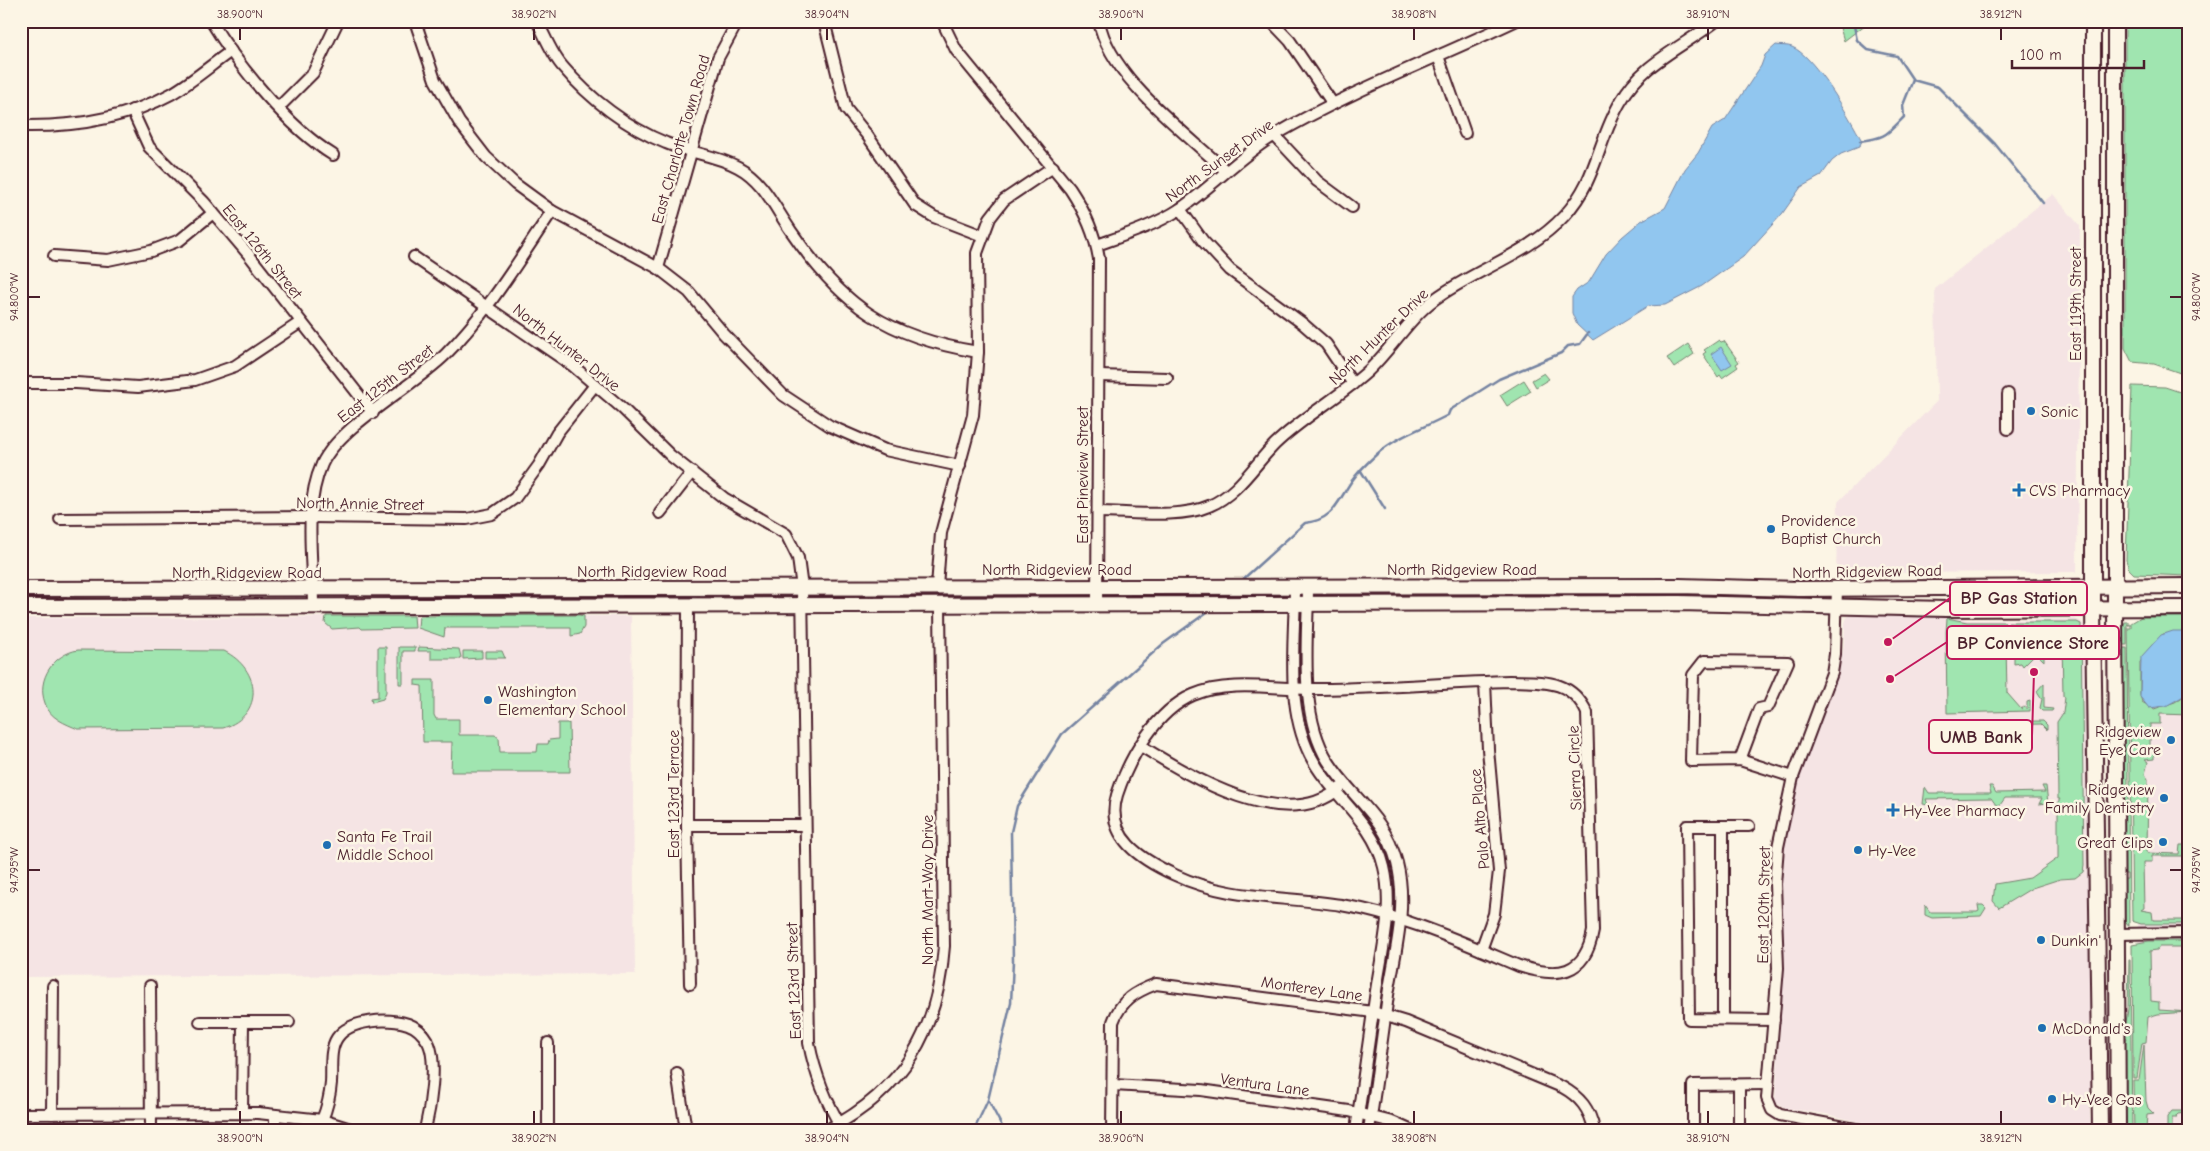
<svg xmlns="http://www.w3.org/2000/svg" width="2210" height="1151" font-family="'Comic Neue',sans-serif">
<rect width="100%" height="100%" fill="#fcf5e5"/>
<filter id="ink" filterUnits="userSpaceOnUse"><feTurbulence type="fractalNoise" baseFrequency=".02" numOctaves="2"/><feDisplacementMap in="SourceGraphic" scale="10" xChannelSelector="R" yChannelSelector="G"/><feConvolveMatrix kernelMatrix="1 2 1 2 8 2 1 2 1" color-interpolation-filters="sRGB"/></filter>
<g filter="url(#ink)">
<!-- built -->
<g fill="#f5e4e4">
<polygon points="2053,194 2080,226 2077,572 1836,573 1838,502 1937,401 1935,289"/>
<polygon points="1857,612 1951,615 1968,620 2074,619 2081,621 2085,627 2087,634 2094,1042 2090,1092 2090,1130 1893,1130 1826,1114 1784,1108 1775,1102 1784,969 1782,881 1786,836 1798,780 1838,677 1844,645 1845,623 1847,617"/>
<polygon points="631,616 635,974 21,977 21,618"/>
<polygon points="2189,627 2189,1130 2140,1130 2135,628"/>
</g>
<!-- green -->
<g fill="#a0e5b0" stroke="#75826e">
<polygon points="1838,21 1870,21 1844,41"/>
<path d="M2125,21h61c4,6 3,11 -1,17l4,3v335l-35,-12 -22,-2 -7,-14z"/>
<polygon points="1719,340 1721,342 1724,341 1739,362 1736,364 1738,367 1722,378 1720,375 1718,377 1703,354 1706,352 1704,350"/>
<polygon points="1688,344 1694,354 1674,368 1667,358"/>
<polygon points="1544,373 1549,379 1536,387 1532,380"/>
<polygon points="1524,380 1531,391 1507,406 1500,395"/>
<polygon points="2132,386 2165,387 2189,395 2189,576 2134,574 2129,569 2126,560"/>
<polygon points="579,615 584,616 584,627 580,634 571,636 571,628 445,628 444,637 418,628 419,616"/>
<polygon points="326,616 414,616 415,628 413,628 362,629 360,627 332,629 325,623"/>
<polygon points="2141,617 2189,617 2189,631 2163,634 2140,662 2140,695 2142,702 2154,709 2175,702 2187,694 2189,695 2189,715 2160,714 2160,724 2150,724 2150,752 2154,752 2154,759 2145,760 2148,762 2145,774 2148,779 2147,853 2179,854 2180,845 2188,845 2189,856 2152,856 2152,862 2143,862 2144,908 2141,910 2152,912 2153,920 2189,920 2189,924 2141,924 2132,921 2128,628 2131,628 2131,625 2128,625"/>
<polygon points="1947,618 1967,622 2005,622 2006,635 2009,638 2006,645 2007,693 2021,709 2024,707 2027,709 2027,702 2030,701 2030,711 1947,713 1946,632"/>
<path d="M2008,622h69l4,2 3,242 -1,6 -8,6 -15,1 -28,9 -33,20 -6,-7 2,-17 35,-6 28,-20v-56l2,-3h-2l-1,-77 6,-9 2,-16 -2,-1 -1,-57c-7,-9 -42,-9 -51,-3l-3,-2z"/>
<polygon points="2125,622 2129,622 2127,625 2127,645 2123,645 2122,633"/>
<polygon points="378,647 386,647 386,692 383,699 372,702 371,698 378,697"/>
<polygon points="399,647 415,647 415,651 403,651 403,684 399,684"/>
<polygon points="419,647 459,649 461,657 460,659 431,659 431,651 418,651"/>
<polygon points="2123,648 2127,648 2129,926 2123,918 2123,879 2127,879 2127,874 2123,874 2122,816 2126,815 2126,810 2122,810 2122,808 2123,755 2124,750 2126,750 2123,745"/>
<path d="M78,650l146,1c37,18 41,64 -1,77l-145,1c-12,-5 -29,-11 -33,-26 -9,-24 9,-49 33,-53z"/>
<polygon points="463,651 482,651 482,658 463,659"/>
<polygon points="485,651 502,651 505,658 485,658"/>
<polygon points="2014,651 2044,652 2044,661 2036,653 2023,666 2021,663 2014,664"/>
<polygon points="415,680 434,680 434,715 436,719 459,719 459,735 495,735 499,738 500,752 537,752 538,744 548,744 549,740 558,739 558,723 569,723 570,772 451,772 452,742 423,742 422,686 415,685"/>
<polygon points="2044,683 2044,708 2053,709 2052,711 2043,711 2040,708 2042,699 2037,691"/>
<polygon points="2043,721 2047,725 2047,730 2041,724 1996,725 1998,731 1995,731 1990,724 1942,725 1944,731 1942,732 1938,728 1944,722"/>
<polygon points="1989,786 1992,786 1996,793 2045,792 2042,786 2046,786 2048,803 2039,804 2042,798 2005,798 2000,805 1996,805 1991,798 1926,799 1928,805 1923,804 1925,787 1929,793 1991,793"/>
<polygon points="1925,905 1930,912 1977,912 1979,911 1978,905 1983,905 1986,908 1981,916 1932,918 1925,915"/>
<polygon points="2149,941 2189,941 2189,947 2159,947 2157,950 2150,951 2151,1001 2159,1002 2159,1010 2189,1012 2158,1014 2148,1017 2146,1042 2142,1043 2137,1078 2133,1078 2132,944"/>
<polygon points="2129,960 2130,960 2132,1130 2125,1130 2124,1045 2127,1038 2124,1036 2128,1009"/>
<polygon points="2144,1045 2146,1101 2148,1108 2154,1114 2147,1115 2146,1130 2134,1130 2133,1080 2139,1080"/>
<polygon points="2172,1111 2189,1111 2189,1117 2185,1117 2187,1115 2185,1113 2178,1114 2176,1116 2177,1118 2172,1118 2172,1129 2170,1127 2167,1129 2167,1117"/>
</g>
<!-- water -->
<g fill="#91c6ef" stroke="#7583a1">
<path d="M1776,45c5,1 11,0 16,2 23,9 58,71 70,94l-3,6 -18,7 -9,7 -11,15 -20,11 -19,27 -39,43 -41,29 -37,19 -17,1 -55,34 -16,-15 -5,-12v-16l5,-7 12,-8 17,-28 16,-17 19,-16 24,-13 20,-39 13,-16 14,-25 13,-8 36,-54 4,-11z"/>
<polygon points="1721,347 1732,364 1722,370 1711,354"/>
<polygon points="2173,631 2189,631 2189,693 2166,706 2149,708 2140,697 2141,657 2161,635"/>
</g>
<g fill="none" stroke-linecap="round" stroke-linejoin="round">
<!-- stream -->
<g stroke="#7583a1" stroke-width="2.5">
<polyline points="1853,21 1857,40 1868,50 1897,56 1913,80 1938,87 1995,144 2043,203"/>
<path d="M1860,141c26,-3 26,-6 44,-24l-1,-12 10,-25"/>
<polyline points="1361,471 1385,509"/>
<path d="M1241,581l64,-58c28,-3 32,-20 46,-41 7,-10 17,-20 26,-28 20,-18 47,-26 71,-39l2,-5 49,-31 62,-26 7,-7 12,-2 8,-11"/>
<polyline points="988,1100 1004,1130"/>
<polyline points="974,1130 988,1100 1011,1003 1013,961 1011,832 1017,806 1062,734 1163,644 1210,610"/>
</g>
<defs>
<g id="street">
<path d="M211,21c27,45 78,107 122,134"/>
<polyline points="415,21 435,80 459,122 486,157 515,184 552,211 658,268 689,292 724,334 783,395 830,426 885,450 960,466"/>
<path d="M537,21c8,15 15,34 26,46 27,32 65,61 103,76 23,10 50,12 72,24 25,13 37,41 53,64 51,75 96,106 187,121"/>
<polyline points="824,21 846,109 867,135 915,205 934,217 983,236"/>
<path d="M942,21l14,29 114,139c14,21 25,45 29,70l-2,345"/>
<path d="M1099,21c10,56 87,112 127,150"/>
<polyline points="1271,21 1290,41 1333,104"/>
<polyline points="1438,56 1465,133"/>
<polyline points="279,107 313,73 338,21"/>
<polyline points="132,110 149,147 204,202 249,255 373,413"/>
<path d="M21,126c51,1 104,-7 150,-32 21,-12 40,-29 60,-43"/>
<polyline points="1274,135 1317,181 1352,207"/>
<polyline points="1180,209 1203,241 1230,270 1302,323 1326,344 1353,384"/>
<path d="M1097,245c28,-10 57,-19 83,-36 33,-23 61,-54 95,-74 77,-45 160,-76 240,-114"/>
<polyline points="54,256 108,260 151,251 180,240 213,213"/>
<path d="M414,257l159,109 49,42 49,48 53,42 62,36 12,24 4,30 7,455c6,32 17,59 34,87"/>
<polyline points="658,268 718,58 738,21"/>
<polyline points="1099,376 1167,378"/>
<polyline points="21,383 76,383 138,387 195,380 235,366 301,322"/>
<polyline points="2008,429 2008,394"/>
<path d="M1098,512c33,0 81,7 111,-6 29,-12 45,-41 66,-62 28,-27 63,-46 92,-72 24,-22 41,-53 68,-73 41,-30 94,-45 129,-83 34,-37 33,-75 57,-115 21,-38 62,-54 95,-80"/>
<polyline points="660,513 692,472"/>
<polyline points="60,519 311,517 467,519 492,514 515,498 539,465 557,433 595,385"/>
<path d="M1295,586c0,54 -10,119 15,169 21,41 63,65 74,112 10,41 -2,83 -8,124 -7,46 -13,93 -20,139"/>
<path d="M1308,586c0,56 -10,126 20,175 24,38 56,53 69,102 11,43 -2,89 -9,132 -6,45 -12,90 -19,135"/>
<polyline points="937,587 941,533 973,415 978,352 977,253 990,218 1004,200 1053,167"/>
<polyline points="1837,588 1835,654 1832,673 1793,777 1778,847 1775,884 1778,968 1767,1098 1772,1110 1780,1115 1861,1130"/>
<polyline points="688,604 687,825 690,984"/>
<path d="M313,606c0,-46 -10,-99 9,-142 18,-39 91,-77 124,-110 42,-42 73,-94 106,-143"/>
<path d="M1509,681c33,1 62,-3 78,32l6,218c-8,45 -36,47 -74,35 -57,-24 -116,-51 -178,-61 -56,-9 -113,-5 -166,-30 -33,-15 -71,-38 -58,-80 12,-37 39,-84 76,-100 36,-16 89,-5 128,-6 63,-1 126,-6 188,-8z"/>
<path d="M1141,746c50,31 144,89 199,42"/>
<polyline points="1740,760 1759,709 1768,707 1788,662 1704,661 1693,675 1691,761 1740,760 1793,777"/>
<polyline points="687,825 805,825"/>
<polyline points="1723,826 1723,1019"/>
<polyline points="1749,826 1687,826 1689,1019 1774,1020"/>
<polyline points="2117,934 2189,933"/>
<polyline points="1481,950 1494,914 1499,871 1488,749 1485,682"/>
<polyline points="150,986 151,1130"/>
<polyline points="200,1022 289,1022"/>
<polyline points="548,1043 548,1130"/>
<polyline points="677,1073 686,1130"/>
<polyline points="1113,1085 1201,1090 1349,1111 1392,1122 1410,1130"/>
<polyline points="242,1113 243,1022"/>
<polyline points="21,1114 258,1113 322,1120 354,1130"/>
<polyline points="52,1114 53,986"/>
<polyline points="275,1115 275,1130"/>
<path d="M322,1120c5,-12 8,-24 9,-37 1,-14 -2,-33 6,-45 13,-19 51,-20 71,-14 9,3 16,11 20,18 10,19 2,67 -3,88"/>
<path d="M827,1130c77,-40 111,-99 117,-184l-4,-341"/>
<path d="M1112,1130l1,-108c8,-22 22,-30 43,-38l217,28 33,10 156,65c18,10 28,22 32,43"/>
<polyline points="1693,1130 1693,1085 1768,1084"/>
<polyline points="1739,1130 1739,1085"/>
</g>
<g id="secondary">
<polyline points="2093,21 2093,609 2100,1130"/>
<polyline points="2115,21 2115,609 2118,1130"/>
<polyline points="21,589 1679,586 1800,589 2189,586"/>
<polyline points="21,607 1679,603 1946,609 2189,608"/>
</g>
</defs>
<!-- street casing -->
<use href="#street" stroke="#4a1f2b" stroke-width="14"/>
<!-- secondary casing -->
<use href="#secondary" stroke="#4a1f2b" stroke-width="18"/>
<!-- street -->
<use href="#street" stroke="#fcf5e5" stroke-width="10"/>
<!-- secondary -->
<use href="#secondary" stroke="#fcf5e5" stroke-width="14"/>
</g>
</g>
<!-- ticks -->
<path fill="none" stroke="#4a1f2b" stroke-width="2" d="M240,28v12M534,28v12M827,28v12M1121,28v12M1414,28v12M1708,28v12M2001,28v12M28,297h12M2170,297h12M28,870h12M2170,870h12M240,1111v13M534,1111v13M827,1111v13M1121,1111v13M1414,1111v13M1708,1111v13M2001,1111v13"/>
<!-- markers -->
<g fill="#1f6fb2" stroke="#fcf5e5" stroke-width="2">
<circle cx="2031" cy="411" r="5"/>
<path d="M2016.5 482.5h5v5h5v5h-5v5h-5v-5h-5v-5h5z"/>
<circle cx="1771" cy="529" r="5"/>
<circle cx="488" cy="700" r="5"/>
<circle cx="2171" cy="740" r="5"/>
<circle cx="2164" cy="798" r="5"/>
<path d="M1890.5 802.5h5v5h5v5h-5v5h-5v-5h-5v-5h5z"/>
<circle cx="2163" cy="842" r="5"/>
<circle cx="327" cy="845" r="5"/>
<circle cx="1858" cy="850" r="5"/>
<circle cx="2041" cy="940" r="5"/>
<circle cx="2042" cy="1028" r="5"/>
<circle cx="2052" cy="1099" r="5"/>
</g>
<g text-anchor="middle" stroke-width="5" stroke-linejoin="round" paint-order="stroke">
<!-- street labels -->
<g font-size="16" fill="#4a1f2b" stroke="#fcf5e5">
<text transform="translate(680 139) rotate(-74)" y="6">East Charlotte Town Road</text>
<text transform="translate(1219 160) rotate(-36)" y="6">North Sunset Drive</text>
<text transform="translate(263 251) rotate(51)" y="6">East 126th Street</text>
<text transform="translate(2075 304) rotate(-90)" y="6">East 119th Street</text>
<text transform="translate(1378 336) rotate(-44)" y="6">North Hunter Drive</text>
<text transform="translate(567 347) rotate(38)" y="6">North Hunter Drive</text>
<text transform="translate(385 383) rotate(-38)" y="6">East 125th Street</text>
<text transform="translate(1082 475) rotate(-90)" y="6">East Pineview Street</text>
<text transform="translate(360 503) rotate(1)" y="6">North Annie Street</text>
<text x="1057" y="575">North Ridgeview Road</text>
<text x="1462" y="575">North Ridgeview Road</text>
<text x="652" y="577">North Ridgeview Road</text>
<text transform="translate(1867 571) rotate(-1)" y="6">North Ridgeview Road</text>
<text x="247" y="578">North Ridgeview Road</text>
<text transform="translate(1574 768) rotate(-92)" y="6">Sierra Circle</text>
<text transform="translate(673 794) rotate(-90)" y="6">East 123rd Terrace</text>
<text transform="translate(1479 819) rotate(-95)" y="6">Palo Alto Place</text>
<text transform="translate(927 890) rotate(-90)" y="6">North Mart-Way Drive</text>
<text transform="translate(1763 905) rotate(-89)" y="6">East 120th Street</text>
<text transform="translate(793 981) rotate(-92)" y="6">East 123rd Street</text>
<text transform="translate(1312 988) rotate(8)" y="6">Monterey Lane</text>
<text transform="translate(1265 1084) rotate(8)" y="6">Ventura Lane</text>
</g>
<!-- poi labels -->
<g font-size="16" fill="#4a1f2b" stroke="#fcf5e5" text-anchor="start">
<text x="2041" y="417">Sonic</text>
<text x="2029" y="496">CVS Pharmacy</text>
<text x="1781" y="526">Providence<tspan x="1781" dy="18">Baptist Church</tspan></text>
<text x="498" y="697">Washington<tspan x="498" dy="18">Elementary School</tspan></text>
<text x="2161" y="737" text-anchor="end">Ridgeview<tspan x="2161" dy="18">Eye Care</tspan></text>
<text x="2154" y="795" text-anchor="end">Ridgeview<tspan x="2154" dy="18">Family Dentistry</tspan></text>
<text x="1903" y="816">Hy-Vee Pharmacy</text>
<text x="337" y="842">Santa Fe Trail<tspan x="337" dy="18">Middle School</tspan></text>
<text x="2153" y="848" text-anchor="end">Great Clips</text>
<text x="1868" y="856">Hy-Vee</text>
<text x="2051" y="946">Dunkin'</text>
<text x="2052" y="1034">McDonald's</text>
<text x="2062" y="1105">Hy-Vee Gas</text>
</g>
</g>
<!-- callouts -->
<path fill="none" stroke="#c2185b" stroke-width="2" d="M1888 642L1950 598M1890 679L1947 642M2034 672L2032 736"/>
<g fill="#c2185b" stroke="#fcf5e5" stroke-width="2">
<circle cx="1888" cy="642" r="5"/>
<circle cx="1890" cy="679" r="5"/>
<circle cx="2034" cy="672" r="5"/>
</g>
<g fill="#fcf5e5" stroke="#c2185b" stroke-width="2">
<rect x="1950" y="582" width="137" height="33" rx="5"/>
<rect x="1947" y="626" width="172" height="33" rx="5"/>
<rect x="1929" y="720" width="103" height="33" rx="5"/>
</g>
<g font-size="18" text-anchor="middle" font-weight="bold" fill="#4a1f2b">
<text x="2019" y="604">BP Gas Station</text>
<text x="2033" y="649">BP Convience Store</text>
<text x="1981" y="743">UMB Bank</text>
</g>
<!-- margin -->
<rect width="2210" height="1151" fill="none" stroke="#fcf5e5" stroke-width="55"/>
<!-- scale -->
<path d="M2012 60v8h132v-8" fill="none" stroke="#4a1f2b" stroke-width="2.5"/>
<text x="2020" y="60" font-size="15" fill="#4a1f2b" stroke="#fcf5e5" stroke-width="4" paint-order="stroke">100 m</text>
<rect x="28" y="28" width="2154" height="1096" fill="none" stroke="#4a1f2b" stroke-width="2"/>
<g font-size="12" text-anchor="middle" fill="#4a1f2b">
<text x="240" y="18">38.900°N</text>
<text x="534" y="18">38.902°N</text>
<text x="827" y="18">38.904°N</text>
<text x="1121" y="18">38.906°N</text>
<text x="1414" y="18">38.908°N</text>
<text x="1708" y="18">38.910°N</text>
<text x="2001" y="18">38.912°N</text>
<text transform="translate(2196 297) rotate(-90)" y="4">94.800°W</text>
<text transform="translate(14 297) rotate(-90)" y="4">94.800°W</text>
<text transform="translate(2196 870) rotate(-90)" y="4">94.795°W</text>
<text transform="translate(14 870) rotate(-90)" y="4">94.795°W</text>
<text x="240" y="1142">38.900°N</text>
<text x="534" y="1142">38.902°N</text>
<text x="827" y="1142">38.904°N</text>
<text x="1121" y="1142">38.906°N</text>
<text x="1414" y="1142">38.908°N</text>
<text x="1708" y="1142">38.910°N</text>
<text x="2001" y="1142">38.912°N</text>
</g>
</svg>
